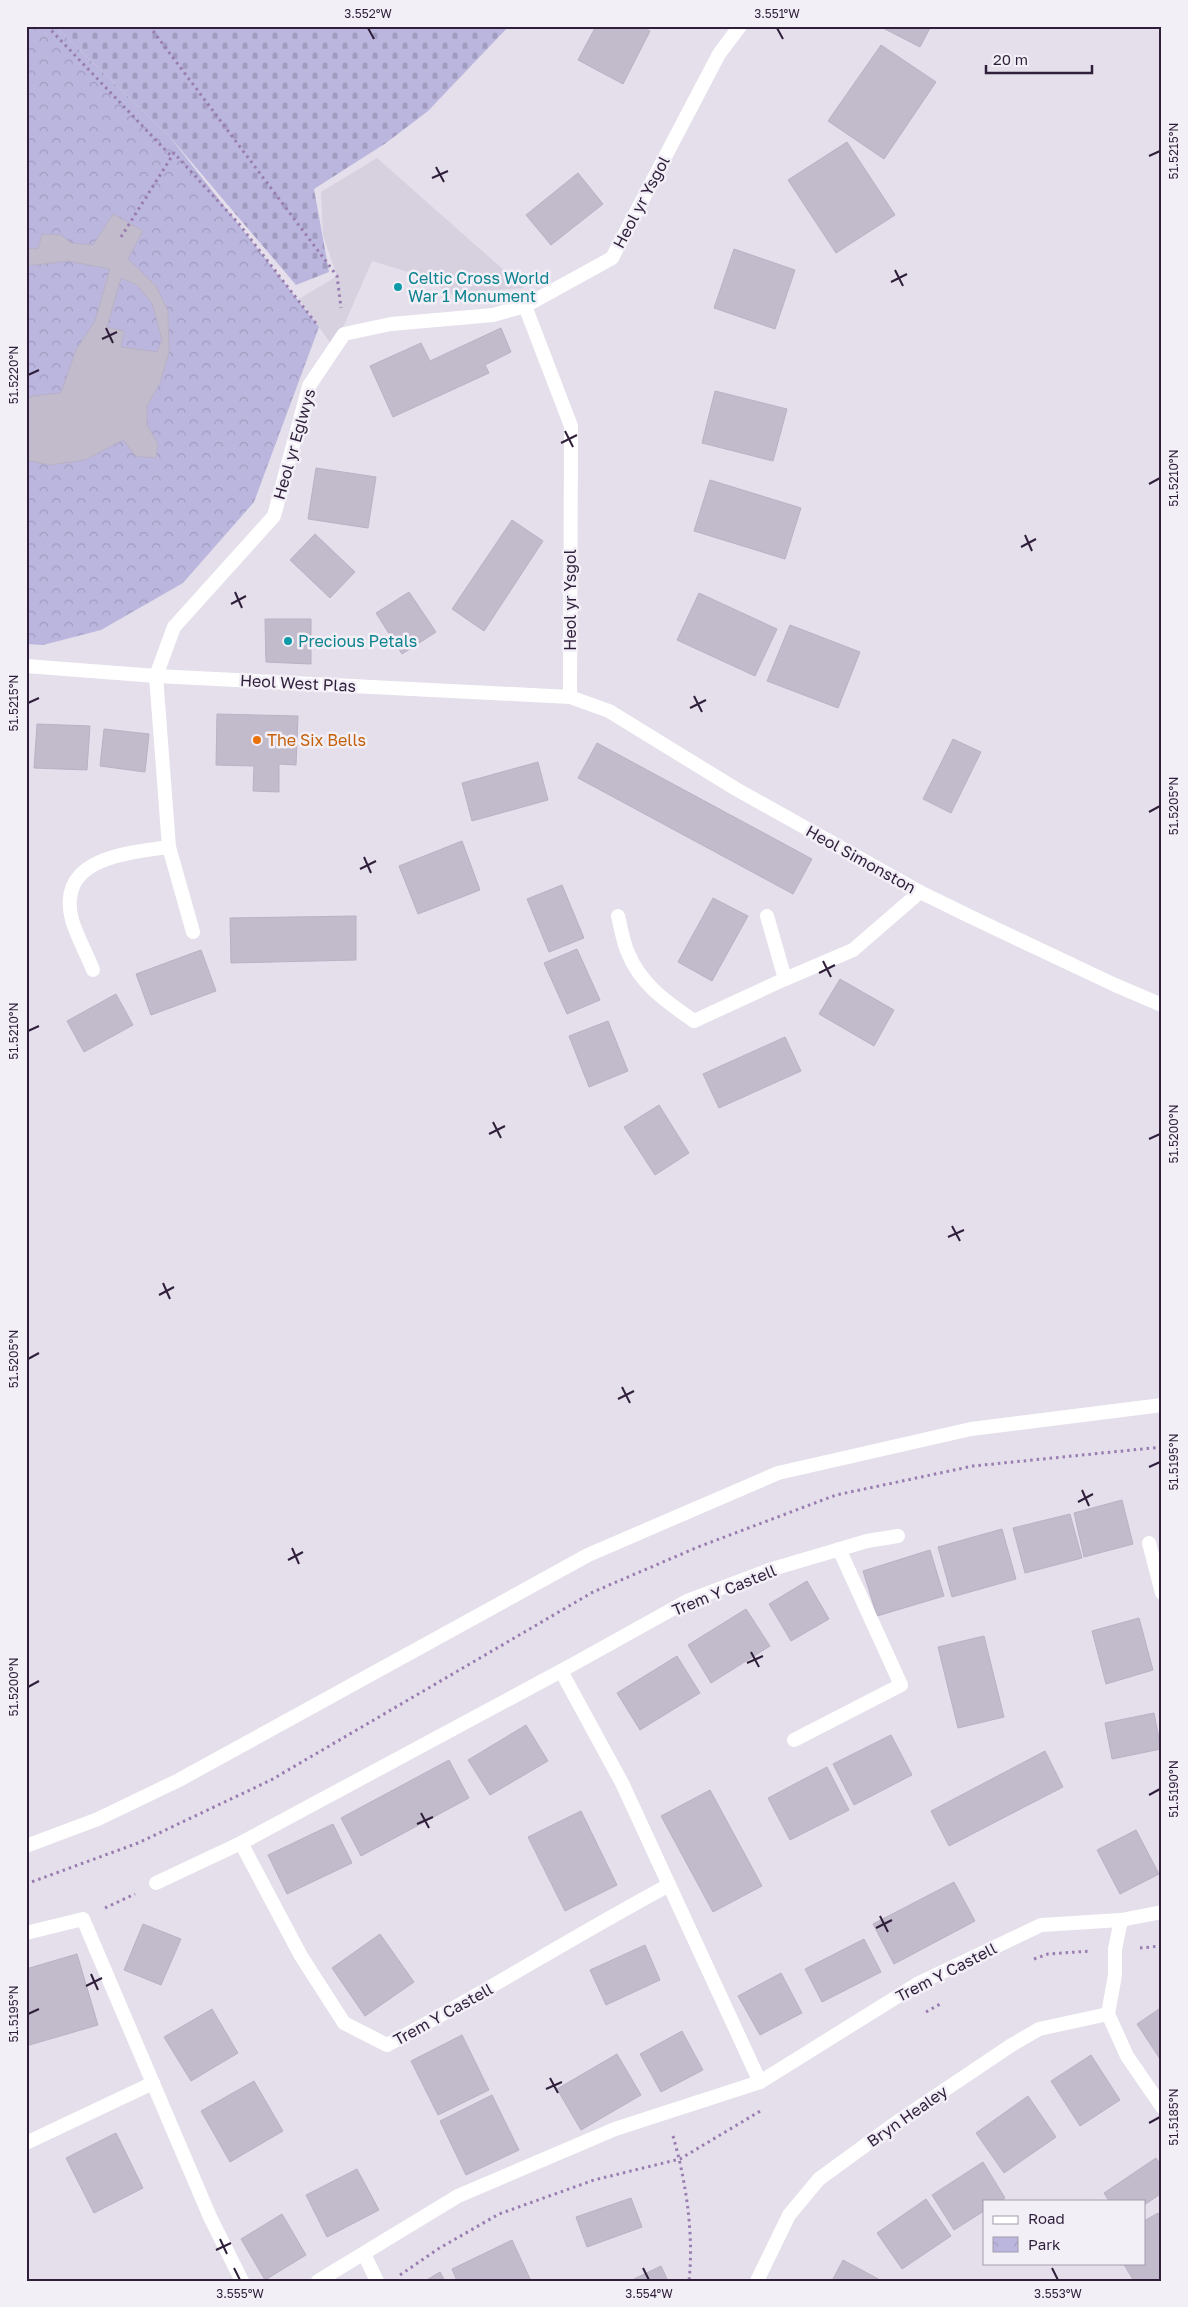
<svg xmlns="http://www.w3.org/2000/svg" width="1188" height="2307" font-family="'Golos Text',sans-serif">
<defs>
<pattern id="cemetery-stones" width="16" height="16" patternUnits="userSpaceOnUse" patternTransform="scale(1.25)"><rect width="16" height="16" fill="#bbb6dd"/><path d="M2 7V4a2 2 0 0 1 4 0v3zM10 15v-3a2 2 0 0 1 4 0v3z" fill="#a19cbf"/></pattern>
<pattern id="park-crowns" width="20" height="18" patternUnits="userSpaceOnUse" patternTransform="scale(1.25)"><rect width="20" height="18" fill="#bbb6dd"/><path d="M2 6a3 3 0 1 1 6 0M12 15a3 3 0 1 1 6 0" fill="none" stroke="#a19cbf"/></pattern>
</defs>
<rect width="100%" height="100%" fill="#e4dfeb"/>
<!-- built -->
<polygon fill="#d6d0df" points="377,158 524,288 482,291 455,296 418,275 372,261 334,348 299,299 337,276 323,235 321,192"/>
<!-- cemetery -->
<polygon fill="url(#cemetery-stones)" points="55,26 509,26 428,111 386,143 314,189 329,272 296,285 170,137"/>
<!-- park -->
<polygon fill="url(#park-crowns)" points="26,26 55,26 170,137 319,327 254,502 183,583 101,630 43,645 26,644"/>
<!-- building -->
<g fill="#c2bbcc" stroke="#bab1c5" fill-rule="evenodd">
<polygon points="596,26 641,26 650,31 623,84 578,60"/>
<polygon points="879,26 931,26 920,47"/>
<polygon points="881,45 936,82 884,159 828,121"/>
<polygon points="847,142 895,215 836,253 788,180"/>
<polygon points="578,173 603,204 551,245 526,215"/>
<path d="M113,214l30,17 -15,28 28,27 12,25 1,41 -9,31 -13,23v19l11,19 -2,14 -20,-2 -13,-16 -38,20 -35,5 -24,-5v-60l7,-4 28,-3 15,-43 19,-29 15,-52 -42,-8 -42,5v-18l12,1 4,-15 19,1 10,8 22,2zM121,278l16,7 15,18 10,37 -5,12 -36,-5 3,-16 -17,-4z"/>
<polygon points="734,249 795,270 775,329 714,308"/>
<polygon points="501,328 511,352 485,365 489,373 393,417 370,366 421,343 430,361"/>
<polygon points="715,391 787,409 773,461 702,443"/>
<polygon points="316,468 376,477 368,528 308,519"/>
<polygon points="710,480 801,508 785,559 694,531"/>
<polygon points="512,520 543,541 484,631 452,609"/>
<polygon points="315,534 355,572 330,598 290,560"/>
<polygon points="409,592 436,632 402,654 376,613"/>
<polygon points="699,593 777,629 755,676 677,640"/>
<polygon points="265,619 311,619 311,664 266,662"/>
<polygon points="790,625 860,652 838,708 767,681"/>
<polygon points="217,714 298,716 296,765 279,764 279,792 253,791 254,766 216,765"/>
<polygon points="37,724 90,726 87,770 34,768"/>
<polygon points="104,729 149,734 145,772 100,766"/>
<polygon points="953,739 981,752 951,813 923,799"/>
<polygon points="597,743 812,859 793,894 578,778"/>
<polygon points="538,762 548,800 472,821 462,783"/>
<polygon points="462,841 480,890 418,914 399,866"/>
<polygon points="562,885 584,938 549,952 527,899"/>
<polygon points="713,898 748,916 712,981 678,962"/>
<polygon points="356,916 356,960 231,963 230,918"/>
<polygon points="577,949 600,1000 567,1014 544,963"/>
<polygon points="201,950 216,991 151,1015 136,974"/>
<polygon points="840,979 894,1010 874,1046 819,1014"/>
<polygon points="116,994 133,1025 84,1052 67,1021"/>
<polygon points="608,1021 628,1071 589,1087 569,1036"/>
<polygon points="785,1037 801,1071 719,1108 703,1074"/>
<polygon points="659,1105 689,1153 655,1175 624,1127"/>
<polygon points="1122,1500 1133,1544 1084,1557 1074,1513"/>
<polygon points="1070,1514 1082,1558 1025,1573 1013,1528"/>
<polygon points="1002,1529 1016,1579 952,1597 938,1547"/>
<polygon points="930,1550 944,1596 877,1616 863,1571"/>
<polygon points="807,1581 829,1619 791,1641 769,1604"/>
<polygon points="746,1609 770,1646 711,1683 688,1645"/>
<polygon points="1139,1618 1153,1670 1106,1684 1092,1631"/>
<polygon points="984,1636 1004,1717 958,1728 938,1647"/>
<polygon points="677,1656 700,1693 640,1730 617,1693"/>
<polygon points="1154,1713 1161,1749 1112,1759 1105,1723"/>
<polygon points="526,1725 548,1761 490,1795 468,1760"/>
<polygon points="891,1735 912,1775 854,1805 833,1764"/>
<polygon points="1045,1751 1063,1787 949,1846 931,1811"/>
<polygon points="449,1760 469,1798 361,1856 341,1818"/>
<polygon points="827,1767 849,1810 790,1840 768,1798"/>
<polygon points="710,1790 762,1886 713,1912 661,1816"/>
<polygon points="581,1811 617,1885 565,1911 528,1837"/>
<polygon points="333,1824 352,1863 287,1894 268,1855"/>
<polygon points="1136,1830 1159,1874 1120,1894 1097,1850"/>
<polygon points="954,1882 975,1921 894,1964 873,1924"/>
<polygon points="143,1924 181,1939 161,1985 124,1970"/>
<polygon points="380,1934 414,1982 365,2016 332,1968"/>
<polygon points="864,1939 881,1972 822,2002 805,1969"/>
<polygon points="645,1945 660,1980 606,2005 590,1970"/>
<polygon points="77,1954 98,2025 26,2046 26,1969"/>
<polygon points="781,1973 802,2013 760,2035 738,1996"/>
<polygon points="1162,2007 1162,2062 1137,2024"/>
<polygon points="212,2009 238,2053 191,2081 164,2037"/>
<polygon points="682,2031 703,2070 661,2092 640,2054"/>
<polygon points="462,2035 489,2090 438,2115 411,2061"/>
<polygon points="617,2054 641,2095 581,2130 557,2089"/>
<polygon points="1091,2055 1120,2100 1080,2126 1051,2081"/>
<polygon points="254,2081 283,2131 230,2162 201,2111"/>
<polygon points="492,2095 519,2150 466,2175 440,2121"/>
<polygon points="1028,2096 1056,2137 1004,2173 976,2133"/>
<polygon points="116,2133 143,2188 94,2213 66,2158"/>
<polygon points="1156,2158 1162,2167 1162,2193 1144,2205 1144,2201 1109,2201 1104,2193"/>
<polygon points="983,2162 1005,2198 1000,2201 984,2201 984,2211 954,2230 932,2195"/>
<polygon points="357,2169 379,2210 327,2237 306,2195"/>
<polygon points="631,2198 642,2227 587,2247 576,2217"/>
<polygon points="926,2199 951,2236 902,2269 877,2233"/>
<polygon points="1158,2213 1162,2220 1162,2281 1134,2281 1123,2263 1144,2263 1144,2221"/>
<polygon points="282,2214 306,2255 265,2280 241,2239"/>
<polygon points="512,2240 531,2281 457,2281 452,2269"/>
<polygon points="843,2260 882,2281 832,2281"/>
<polygon points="661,2266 668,2281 630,2281"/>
<polygon points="440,2272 445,2281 425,2281"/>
</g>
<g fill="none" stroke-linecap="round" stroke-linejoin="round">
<!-- path -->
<g stroke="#997db0" stroke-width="3" stroke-dasharray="2.5 4" stroke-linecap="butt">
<polyline points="47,26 172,157"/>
<polyline points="153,31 337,276 341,308"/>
<polyline points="121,237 174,153 239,224 318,326"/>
<polyline points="26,1884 138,1843 271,1780 593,1592 698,1547 836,1495 973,1466 1162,1447"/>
<polyline points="105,1908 135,1894"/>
<polyline points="1140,1948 1162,1946"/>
<polyline points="1034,1959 1048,1954 1091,1951"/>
<polyline points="926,2012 942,2003"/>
<path d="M673,2136c13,45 21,98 16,145"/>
<polyline points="400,2275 438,2249 499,2214 594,2180 680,2159 762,2110"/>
</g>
<!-- service -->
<g stroke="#fff" stroke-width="14">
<polyline points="156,676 169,847 193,932"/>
<path d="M618,916c3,12 5,26 10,37 13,32 39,49 66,68"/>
<polyline points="969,916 1115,985 1162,1005"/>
<path d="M93,970c-6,-16 -16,-33 -21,-50 -16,-62 54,-67 97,-73"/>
<polyline points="1149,1543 1162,1593"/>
<polyline points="364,2254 377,2281"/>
</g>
<!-- minor -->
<g stroke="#fff" stroke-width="14">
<polyline points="525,306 571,426 570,697"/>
<polyline points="156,676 570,697 609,711 736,789 920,892 969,916"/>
<polyline points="767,916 785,979"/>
<polyline points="694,1021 785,979 853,950 920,892"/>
<polyline points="561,1671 687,1601 769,1570 867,1541 898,1536"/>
<polyline points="794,1740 901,1685 839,1549"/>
<path d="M241,1843l60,113 43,67 43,22c95,-51 187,-109 282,-160"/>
<polyline points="156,1883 241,1843 561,1671 622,1783 760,2082"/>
<polyline points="1121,1920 1115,1949 1115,1975 1108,2014 1127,2056 1162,2107"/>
<polyline points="26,1933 83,1919 210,2217 242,2281"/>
<polyline points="26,2143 153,2083"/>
<polyline points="318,2281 458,2196 615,2129 760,2082 919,1983 1041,1925 1121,1920 1162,1912"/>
<polyline points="757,2281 789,2215 819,2179 900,2120 1010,2046 1039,2029 1108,2014"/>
</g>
<!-- tertiary -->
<g stroke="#fff" stroke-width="14">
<polyline points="26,666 156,676 174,627 274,516 309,386 344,334 391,324 493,315 525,306 612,258 719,54 740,26"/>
<polyline points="26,1846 98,1819 179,1780 588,1555 778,1473 971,1429 1162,1405"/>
</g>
</g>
<!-- ticks -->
<path fill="none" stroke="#301f3b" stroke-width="2" d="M368,28l6,11M777,28l6,11M1149,156l11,-5M436,167l8,15M432,178l16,-7M895,270l8,16M891,282l16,-8M106,328l7,15M102,339l15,-7M28,375l11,-5M565,431l8,16M561,443l16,-8M1149,484l11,-6M1025,535l7,16M1021,547l15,-8M235,592l7,16M231,604l15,-8M694,696l8,16M28,703l11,-5M690,708l16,-8M1149,812l11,-6M364,857l7,16M360,869l16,-8M823,961l8,16M819,973l16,-8M28,1031l11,-5M493,1122l8,16M489,1134l16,-8M1149,1139l11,-5M952,1226l8,15M948,1237l16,-7M163,1283l7,16M159,1295l15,-8M28,1359l11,-6M622,1387l8,16M618,1399l16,-8M1149,1467l11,-5M1082,1490l7,16M1078,1502l15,-8M292,1548l7,16M288,1560l15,-8M751,1652l8,15M747,1663l16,-7M28,1687l11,-6M1149,1795l11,-6M421,1813l8,15M417,1824l16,-7M880,1916l8,16M876,1928l16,-8M91,1974l7,16M86,1986l16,-8M28,2014l11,-5M550,2078l8,15M546,2089l16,-7M1149,2123l11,-6M220,2239l7,15M216,2250l15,-7M234,2268l6,12M643,2268l6,12M1052,2268l6,12"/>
<!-- markers -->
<g fill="#0f9aa8" stroke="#f2eff7" stroke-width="2">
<circle cx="398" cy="287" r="5"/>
<circle cx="288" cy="641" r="5"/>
</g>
<circle fill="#e8710a" stroke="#f2eff7" stroke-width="2" cx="257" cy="740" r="5"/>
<g text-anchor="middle" stroke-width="5" stroke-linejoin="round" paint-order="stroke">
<!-- street labels -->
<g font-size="16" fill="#301f3b" stroke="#f2eff7">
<text transform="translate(641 202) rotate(-62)" y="6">Heol yr Ysgol</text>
<text transform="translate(294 444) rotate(-74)" y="6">Heol yr Eglwys</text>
<text transform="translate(570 600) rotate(-90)" y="6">Heol yr Ysgol</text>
<text transform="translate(298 683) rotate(3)" y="6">Heol West Plas</text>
<text transform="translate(861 859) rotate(29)" y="6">Heol Simonston</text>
<text transform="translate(724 1590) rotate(-22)" y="6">Trem Y Castell</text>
<text transform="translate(946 1972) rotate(-27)" y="6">Trem Y Castell</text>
<text transform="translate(443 2014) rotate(-29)" y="6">Trem Y Castell</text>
<text transform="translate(907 2116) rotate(-35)" y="6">Bryn Healey</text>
</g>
<!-- culture labels -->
<g font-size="16" fill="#0d838f" stroke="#f2eff7" text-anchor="start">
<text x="408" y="284">Celtic Cross World<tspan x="408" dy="18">War 1 Monument</tspan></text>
<text x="298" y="647">Precious Petals</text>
</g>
<!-- food labels -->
<g font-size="16" fill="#c56008" stroke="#f2eff7" text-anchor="start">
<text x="267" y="746">The Six Bells</text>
</g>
</g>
<!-- border -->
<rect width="1188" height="2307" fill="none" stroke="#f2eff7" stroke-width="55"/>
<!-- legend -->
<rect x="983" y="2200" width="162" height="65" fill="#f2eff7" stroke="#a49cac"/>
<rect x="993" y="2216" width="25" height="8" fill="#ffffff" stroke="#a49cac"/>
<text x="1028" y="2224" font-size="15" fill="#301f3b">Road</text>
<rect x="993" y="2237" width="25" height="15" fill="url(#park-crowns)" stroke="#a49cac"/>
<text x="1028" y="2250" font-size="15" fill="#301f3b">Park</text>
<!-- scale -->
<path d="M986 65v8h106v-8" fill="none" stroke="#301f3b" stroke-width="2.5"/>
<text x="993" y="65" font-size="15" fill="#301f3b" stroke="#f2eff7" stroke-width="4" paint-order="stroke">20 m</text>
<rect x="28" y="28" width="1132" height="2252" fill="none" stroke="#301f3b" stroke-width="2"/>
<g font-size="12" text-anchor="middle" fill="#301f3b">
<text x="368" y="18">3.552°W</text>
<text x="777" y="18">3.551°W</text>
<text transform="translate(1174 151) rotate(-90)" y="4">51.5215°N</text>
<text transform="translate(14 375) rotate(-90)" y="4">51.5220°N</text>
<text transform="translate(1174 478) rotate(-90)" y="4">51.5210°N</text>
<text transform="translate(14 703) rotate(-90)" y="4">51.5215°N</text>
<text transform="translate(1174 806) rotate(-90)" y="4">51.5205°N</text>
<text transform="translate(14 1031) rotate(-90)" y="4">51.5210°N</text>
<text transform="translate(1174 1134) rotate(-90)" y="4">51.5200°N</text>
<text transform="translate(14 1359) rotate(-90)" y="4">51.5205°N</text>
<text transform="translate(1174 1462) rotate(-90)" y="4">51.5195°N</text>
<text transform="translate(14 1687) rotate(-90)" y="4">51.5200°N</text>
<text transform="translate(1174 1789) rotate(-90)" y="4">51.5190°N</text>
<text transform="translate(14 2014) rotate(-90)" y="4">51.5195°N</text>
<text transform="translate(1174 2117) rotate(-90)" y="4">51.5185°N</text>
<text x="240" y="2298">3.555°W</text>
<text x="649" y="2298">3.554°W</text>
<text x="1058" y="2298">3.553°W</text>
</g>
</svg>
